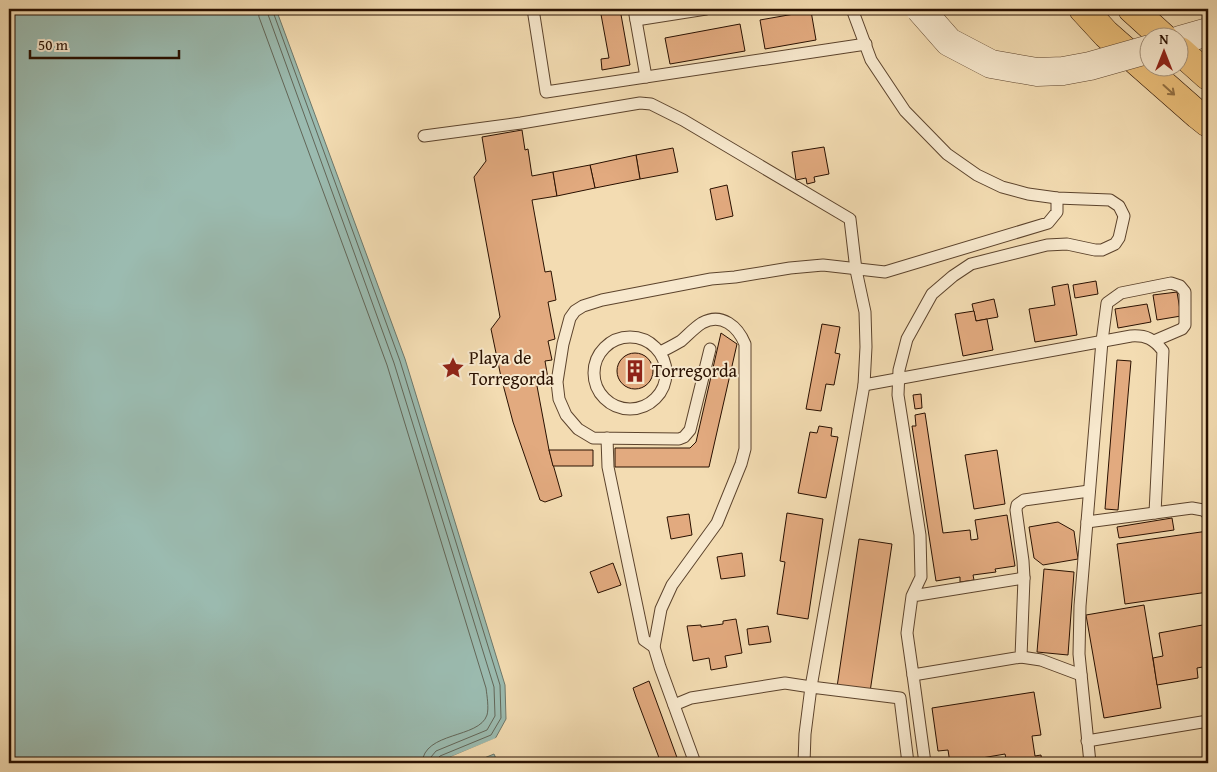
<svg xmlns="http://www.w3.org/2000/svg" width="1217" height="772" font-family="'Gentium Book Plus',serif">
<rect width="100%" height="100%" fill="#f3dcb2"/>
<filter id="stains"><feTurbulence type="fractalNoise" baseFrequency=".004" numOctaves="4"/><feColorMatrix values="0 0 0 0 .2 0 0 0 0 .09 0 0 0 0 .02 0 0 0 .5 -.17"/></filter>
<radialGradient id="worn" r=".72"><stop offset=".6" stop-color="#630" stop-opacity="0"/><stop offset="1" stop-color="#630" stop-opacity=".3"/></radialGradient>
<!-- water -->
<g fill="#9bbbb0" stroke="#6d776a">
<polygon points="9,9 276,9 405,359 505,685 506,719 495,739 436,763 9,763"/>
<polygon points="494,754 498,763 472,763"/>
</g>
<!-- pier -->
<polygon fill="#f3dcb2" points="498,737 496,741 443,763 436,763"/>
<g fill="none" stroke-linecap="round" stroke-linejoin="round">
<!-- shore -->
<g stroke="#626658" stroke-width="1">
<path d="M258,9l1,8 128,348 99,323c1,8 3,20 1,27 -8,24 -63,16 -65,48"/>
<polyline points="266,9 394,363 494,687 495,716 487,730 436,751 431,757 430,763"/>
<polyline points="272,9 400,361 500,685 501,718 491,735 440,756 437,759 436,763"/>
</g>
</g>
<!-- building -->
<g fill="#e2aa7f" stroke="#291000">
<polygon points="600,9 620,9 630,65 602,70 601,59 609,58"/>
<polygon points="645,9 676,9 646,14"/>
<polygon points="811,11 816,40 765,49 760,20"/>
<polygon points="740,24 745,51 670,64 665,38"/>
<polygon points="522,130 525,150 528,149 532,176 553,172 557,196 532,200 545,272 551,271 556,300 548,302 555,339 548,341 552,360 545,361 549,384 537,386 549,450 562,496 545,502 540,500 513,422 501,377 491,329 500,317 474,177 486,161 482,137"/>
<polygon points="824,147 829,174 814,177 815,182 807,184 806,178 796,180 792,152"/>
<polygon points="673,148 678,172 640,179 636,155"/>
<polygon points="636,155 640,179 595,188 590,165"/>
<polygon points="590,165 595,188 557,196 553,172"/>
<polygon points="727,185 733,216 716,220 710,189"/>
<polygon points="1096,281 1098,294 1075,298 1073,285"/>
<polygon points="1068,284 1077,335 1035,342 1029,309 1055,305 1052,287"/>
<polygon points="1177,292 1181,316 1157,320 1153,295"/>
<polygon points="994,299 998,317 976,321 972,304"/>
<polygon points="1147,304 1151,322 1118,328 1115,309"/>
<polygon points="974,311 976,321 987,319 993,350 963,356 955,314"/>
<polygon points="822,324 840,327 835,353 840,354 834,385 826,384 821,411 806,409"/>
<polygon points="721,333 737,344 709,467 615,467 615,448 690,448 696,442"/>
<circle cx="635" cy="371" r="18"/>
<polygon points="1117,360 1131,361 1118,510 1105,509"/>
<polygon points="921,394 922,408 915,409 913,395"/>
<polygon points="925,413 943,533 970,530 971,540 978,539 975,520 1007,515 1015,566 995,569 996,572 973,575 974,580 960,582 960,577 936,581 912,426 916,426 915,415"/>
<polygon points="819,426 832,428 831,436 838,437 826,498 798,493 810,432 817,433"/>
<polygon points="549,450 593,450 593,466 553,466"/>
<polygon points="997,450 1005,504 974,509 965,455"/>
<polygon points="787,513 823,519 808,619 777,614 785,562 780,561"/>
<polygon points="689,514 692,535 671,539 667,517"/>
<polygon points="1172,518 1174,530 1119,538 1117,527"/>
<polygon points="1058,522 1074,531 1078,559 1043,565 1034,558 1029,527"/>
<polygon points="1208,531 1208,592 1125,604 1117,544"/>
<polygon points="859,539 892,544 870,692 837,687"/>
<polygon points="742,553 745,576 721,579 717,557"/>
<polygon points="613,563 621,585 598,593 590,572"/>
<polygon points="1044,569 1074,572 1068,655 1037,652"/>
<polygon points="1144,605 1161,708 1104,718 1086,615"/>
<polygon points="736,619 742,653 725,656 727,667 711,670 709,658 693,661 687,626 701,625 701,627 723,624 723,621"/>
<polygon points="1208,624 1208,649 1206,649 1208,666 1197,668 1198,678 1157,685 1153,658 1163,656 1159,633"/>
<polygon points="768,626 771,642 749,645 747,629"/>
<polygon points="649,681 679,763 661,763 636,697 633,688"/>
<polygon points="1034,692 1041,735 1032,736 1035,756 1041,755 1042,763 1007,763 1005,754 976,759 977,763 950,763 948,750 938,751 932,708"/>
</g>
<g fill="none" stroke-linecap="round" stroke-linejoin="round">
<defs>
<g id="service">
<polyline points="533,9 546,92 866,44"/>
<polyline points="634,9 646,77"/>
<polyline points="852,9 871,60 905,111 947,154 977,175 1002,187 1028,194 1057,198 1110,200 1119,206 1124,216 1119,238 1115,244 1102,250 1095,250 1067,244 1047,245 971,264 953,276 932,294 907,339 899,370 898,395 920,535 921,577 912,596 907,633 913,675 1021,657 1024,578 912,596"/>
<polyline points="636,20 706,9"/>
<polyline points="424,136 521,123 640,103 651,104 683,120 850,219 856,270 865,312 866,347 864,385 811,687 785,683 691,698 674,705"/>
<circle cx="630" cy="373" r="36"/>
<polyline points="710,349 690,430 684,437 679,439 593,438 578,429 566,415 559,399 557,382 563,344 570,318 575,311 583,306 602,300 711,279 735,277 790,268 823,265 885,272 1048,223 1057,212 1057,198"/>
<path d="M660,352c7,-3 14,-7 21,-11 7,-6 13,-13 21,-18 20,-11 36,4 43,21v105l-4,15 -24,59 -45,62 -11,24 -7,38 6,20 35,96"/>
<path d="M864,385l267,-49c15,-1 23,3 32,15l-8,162"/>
<polyline points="607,438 608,467 644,640 654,647"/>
<polyline points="1087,522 1192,508 1203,510 1208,514"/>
<polyline points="1024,578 1023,561 1016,510 1017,505 1024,500 1089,491"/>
<polyline points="1021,657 1041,660 1081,675"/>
<polyline points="913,675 925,763"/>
<polyline points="1087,741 1208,721"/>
<polyline points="804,763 805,734 811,687 900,698 908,763"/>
<polyline points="1090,763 1079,654 1080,606 1102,341 1107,303 1121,293 1171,283 1180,286 1185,292 1185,325 1182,329 1154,341"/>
</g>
<polyline id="tertiary" points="1180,40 1208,32"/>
<g id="motorway">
<polyline points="1083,9 1106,34 1198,115 1208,123"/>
<polyline points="1132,9 1164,38"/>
<polyline points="1180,51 1208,76"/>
</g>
</defs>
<!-- service casing -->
<use href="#service" stroke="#5c432c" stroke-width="13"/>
<!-- tertiary casing -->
<use href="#tertiary" stroke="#5c432c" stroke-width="29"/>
<!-- motorway casing -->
<use href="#motorway" stroke="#291000" stroke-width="29"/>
<!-- service -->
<use href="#service" stroke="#f7e8cd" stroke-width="11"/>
<!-- tertiary -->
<use href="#tertiary" stroke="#f7e8cd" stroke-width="28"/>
<!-- motorway -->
<use href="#motorway" stroke="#eabe79" stroke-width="28"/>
<defs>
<polyline id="tertiary-bridge" points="920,9 949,42 991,64 1037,72 1063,71 1090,66 1150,49"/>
</defs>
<!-- tertiary-bridge casing -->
<use href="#tertiary-bridge" stroke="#5c432c" stroke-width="29" stroke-linecap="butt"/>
<!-- tertiary-bridge -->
<use href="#tertiary-bridge" stroke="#f7e8cd" stroke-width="28"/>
</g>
<!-- one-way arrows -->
<defs><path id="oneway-shaft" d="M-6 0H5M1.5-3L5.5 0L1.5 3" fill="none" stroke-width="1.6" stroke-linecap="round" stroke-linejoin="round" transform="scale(1.25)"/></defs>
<use stroke="#937043" href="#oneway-shaft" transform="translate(1169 90) rotate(42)"/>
<!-- icons -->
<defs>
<symbol id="sight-bare" viewBox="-9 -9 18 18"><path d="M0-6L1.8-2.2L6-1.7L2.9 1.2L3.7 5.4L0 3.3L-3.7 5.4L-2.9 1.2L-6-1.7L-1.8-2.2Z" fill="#8f2418" stroke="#f7e8cd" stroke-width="2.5" paint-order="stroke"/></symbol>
<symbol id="building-bare" viewBox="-9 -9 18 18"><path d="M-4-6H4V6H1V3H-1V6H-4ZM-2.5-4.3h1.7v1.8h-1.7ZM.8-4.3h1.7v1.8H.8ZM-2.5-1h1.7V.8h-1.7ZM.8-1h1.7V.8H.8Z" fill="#8f2418" stroke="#f7e8cd" stroke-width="2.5" paint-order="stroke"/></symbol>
</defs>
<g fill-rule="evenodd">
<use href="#sight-bare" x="437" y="352" width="32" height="32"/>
<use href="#building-bare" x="619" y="355" width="32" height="32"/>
</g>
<g text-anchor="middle" stroke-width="4" stroke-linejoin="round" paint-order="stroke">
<!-- poi labels -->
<g font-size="18" fill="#291000" stroke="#f7e8cd" text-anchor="start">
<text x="469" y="364">Playa de<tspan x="469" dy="21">Torregorda</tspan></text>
<text x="652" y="377">Torregorda</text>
</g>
</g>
<!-- margin -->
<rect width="1217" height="772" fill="none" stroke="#f3dcb2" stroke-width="30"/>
<rect x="10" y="10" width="1197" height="752" fill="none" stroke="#291000" stroke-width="2.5"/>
<rect x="15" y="15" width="1187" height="742" fill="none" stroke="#291000"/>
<!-- north arrow -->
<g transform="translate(1164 52)"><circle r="24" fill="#f7e8cd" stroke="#a5927b"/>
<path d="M0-4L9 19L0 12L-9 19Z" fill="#8f2418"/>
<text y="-8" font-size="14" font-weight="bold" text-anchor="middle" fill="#291000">N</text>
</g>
<!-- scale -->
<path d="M30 50v8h149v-8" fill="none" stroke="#291000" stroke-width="2.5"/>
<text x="38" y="50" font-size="15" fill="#291000" stroke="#f7e8cd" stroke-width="4" paint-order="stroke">50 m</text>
<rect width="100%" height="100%" filter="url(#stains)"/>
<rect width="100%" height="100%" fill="url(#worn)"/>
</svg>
